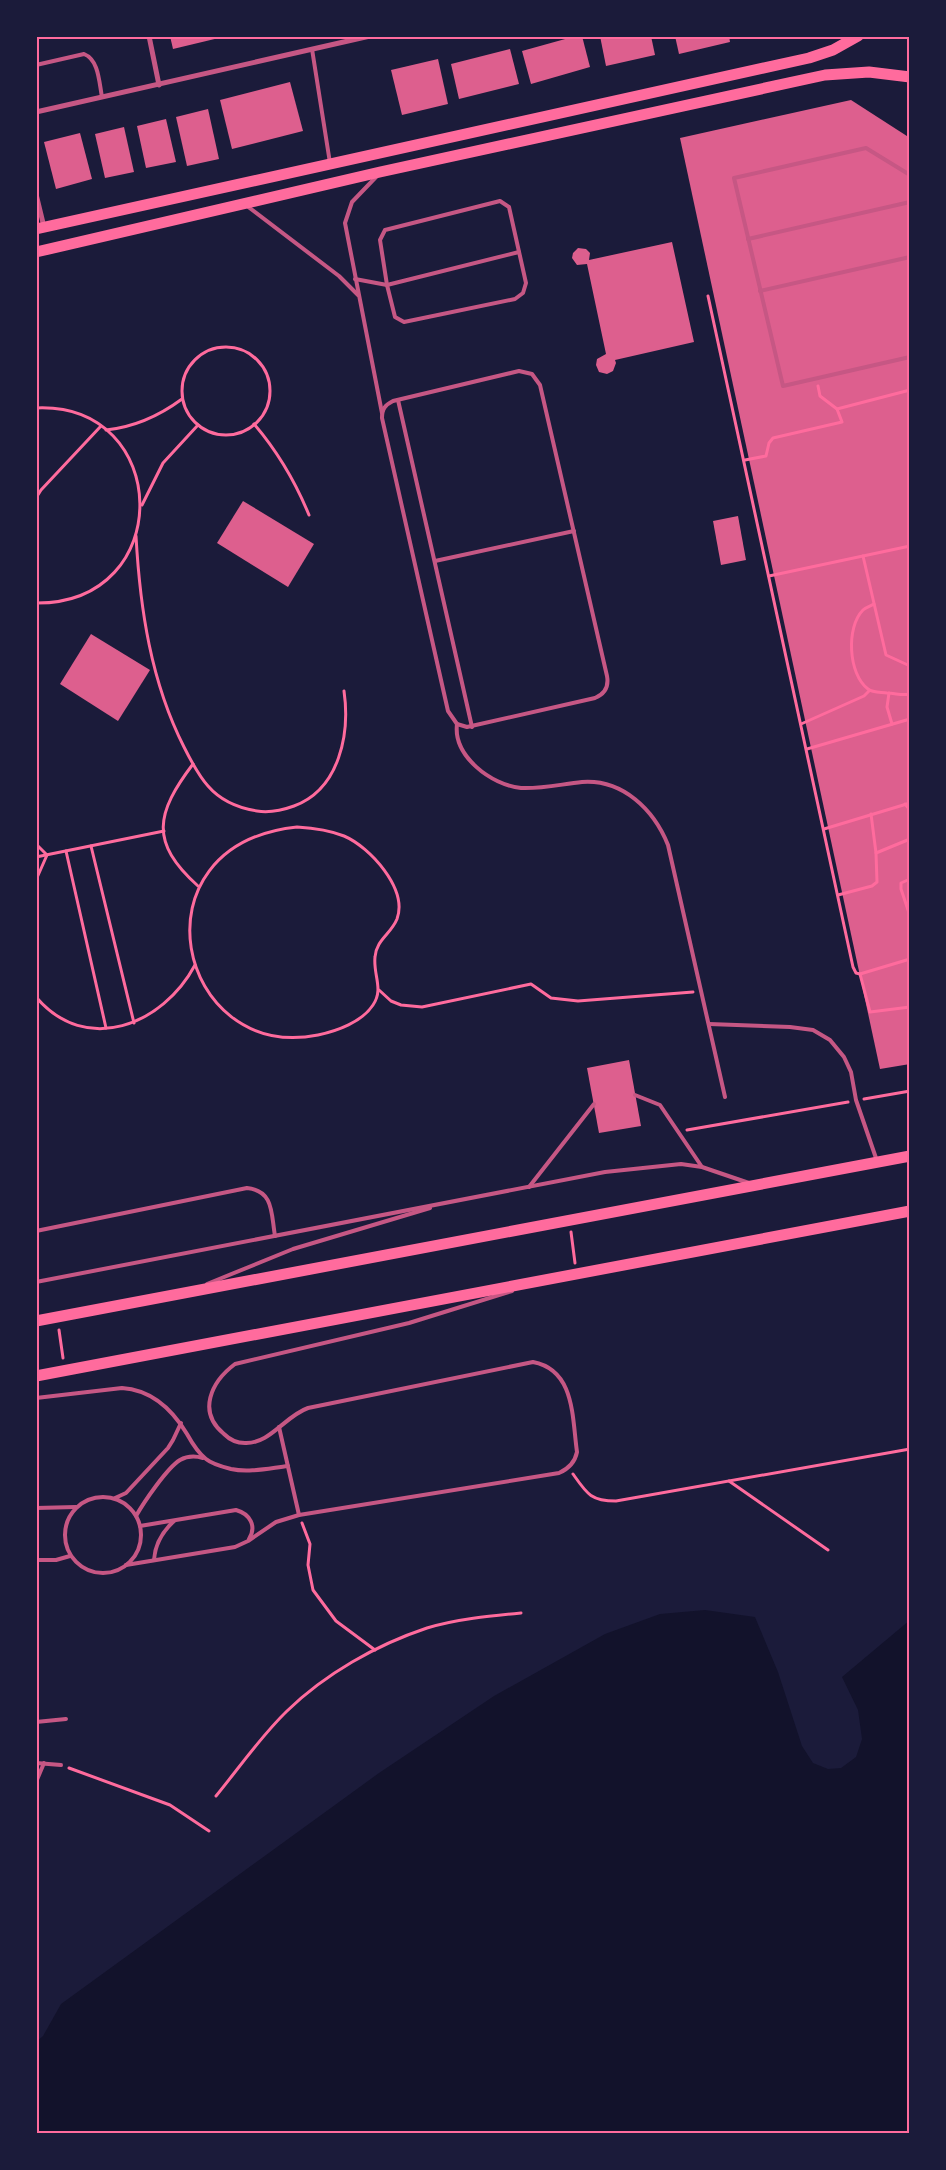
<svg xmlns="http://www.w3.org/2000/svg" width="946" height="2170" font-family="'IBM Plex Serif',serif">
<rect width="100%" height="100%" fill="#1b1b3a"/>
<!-- water -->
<polygon fill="#12122b" points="705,1610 755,1617 778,1672 802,1746 813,1763 828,1769 841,1768 856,1757 862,1739 858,1710 842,1677 910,1620 910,2134 36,2134 36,2042 43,2036 61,2004 379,1773 494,1696 605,1634 660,1614"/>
<!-- building -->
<g fill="#dd5f8e">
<polygon points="170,36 223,36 223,37 173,49"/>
<polygon points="576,36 582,36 590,67 531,84 522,51"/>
<polygon points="600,36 651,36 655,55 606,66"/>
<polygon points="675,36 729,36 730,42 679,54"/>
<polygon points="510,49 519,84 459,99 451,64"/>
<polygon points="438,59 448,104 402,115 391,70"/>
<polygon points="290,82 303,131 232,149 220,100"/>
<polygon points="851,100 910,138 910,1064 880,1069 680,138"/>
<polygon points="208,109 219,159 187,166 176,117"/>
<polygon points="166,119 176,162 146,168 137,126"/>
<polygon points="124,127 134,172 105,178 95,134"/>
<polygon points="80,133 92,179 56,189 44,142"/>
<polygon points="672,242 694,342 615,360 616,363 613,371 607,374 599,372 596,365 597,359 606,354 587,264 577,265 572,258 573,253 578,248 586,249 590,253 589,260"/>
<polygon points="243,501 314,544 288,587 217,543"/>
<polygon points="738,516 746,560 721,565 713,521"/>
<polygon points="91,634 150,670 118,721 60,684"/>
<polygon points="629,1060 641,1126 599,1133 587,1068"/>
</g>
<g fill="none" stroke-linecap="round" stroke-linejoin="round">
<!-- path -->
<g stroke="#ff6b9d" stroke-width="3">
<polyline points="708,296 853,967 856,973 860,974 910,959"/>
<circle cx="226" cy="391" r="44"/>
<path d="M36,408c136,-6 141,196 0,195"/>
<polyline points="837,409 910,390"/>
<path d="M254,424c24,28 41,57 55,91"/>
<path d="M106,430c29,-3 53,-14 76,-31"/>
<polyline points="745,460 766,456 769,443 773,438 842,422 837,409 820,396 818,386"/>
<polyline points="36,498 41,490 101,426"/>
<polyline points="142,505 163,463 198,425"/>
<path d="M136,536c4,73 15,146 48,211 7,14 14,28 24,39 13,15 30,22 49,25 13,2 26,-1 37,-5 46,-17 56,-73 50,-115"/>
<polyline points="863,556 886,655 910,666"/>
<polyline points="769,576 910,546"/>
<polyline points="36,598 37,603"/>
<path d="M874,604c-3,2 -8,3 -11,6 -17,17 -15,64 5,79 5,4 13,3 19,4 9,0 14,3 23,1"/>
<polyline points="889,693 887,707 892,724"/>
<polyline points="801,724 864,696 869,691"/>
<polyline points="807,749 910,719"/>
<path d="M193,764c-37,49 -44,78 5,122"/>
<polyline points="905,804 910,810"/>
<path d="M297,827c16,1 32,3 47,9 26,11 64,53 53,83 -6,15 -21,21 -22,38 -2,18 9,32 -2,48 -11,17 -36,26 -55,30 -141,28 -190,-190 -21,-208z"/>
<polyline points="824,829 910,803"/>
<polyline points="36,844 47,855 36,880"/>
<polyline points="91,846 134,1023"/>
<polyline points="66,851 106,1028"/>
<polyline points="876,853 910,839"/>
<polyline points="36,857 164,831"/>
<polyline points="910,879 901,883 901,889 910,916"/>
<polyline points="838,895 872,886 877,882 876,853 871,814"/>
<polyline points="860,974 870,1012 910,1007"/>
<polyline points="379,990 391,1001 401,1005 422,1007 531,984 551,998 578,1001 693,992"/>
<path d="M36,997c50,59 127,28 159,-32"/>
<polyline points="864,1099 910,1091"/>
<polyline points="687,1130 848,1102"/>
<polyline points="571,1232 575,1263"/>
<polyline points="59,1330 63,1358"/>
<path d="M573,1474c14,20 18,27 43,27l294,-52"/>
<polyline points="729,1481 828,1550"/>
<polyline points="302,1523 310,1544 308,1565 313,1590 336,1621 375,1650"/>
<polyline points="69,1768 170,1805 209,1831"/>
<path d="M216,1796c23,-28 45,-60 71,-85 38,-37 89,-66 140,-83 30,-9 62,-12 94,-15"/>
</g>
<!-- service -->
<g stroke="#c65784" stroke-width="4">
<polyline points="312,49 330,163"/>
<path d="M36,65l48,-11c15,6 15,28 18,43"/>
<polyline points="910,175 866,148 734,178 783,386 910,357"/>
<polyline points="376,177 352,202 345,223 382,413"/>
<polygon points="500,201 509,207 526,283 523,293 515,299 404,322 395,317 387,285 380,240 385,230"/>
<polyline points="247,206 339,276 358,295"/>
<polyline points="748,239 910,202"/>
<polyline points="355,279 387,285 519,252"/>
<polyline points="760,291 910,257"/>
<path d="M519,371l13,3 8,11 67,291c2,11 -2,18 -12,22l-128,29 -10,-3 -9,-13 -66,-293c0,-9 3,-13 11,-17z"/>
<polyline points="398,400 472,727"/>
<polyline points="435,561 574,531"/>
<path d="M457,724c-4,32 34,61 64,64 21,1 41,-4 61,-6 41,-3 72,28 86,63l57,252"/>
<polyline points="709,1024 790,1027 813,1030 830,1040 844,1057 851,1072 856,1100 877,1161"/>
<polyline points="635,1095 660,1105 702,1167"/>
<polyline points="529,1187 594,1104"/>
<path d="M36,1231l211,-43c27,3 24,25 28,48"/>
<polyline points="36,1282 605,1172 681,1164 702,1167 749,1183"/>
<polyline points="207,1284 293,1249 430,1208"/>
<path d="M36,1398l86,-10c30,2 50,21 65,46 5,9 11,19 19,25 6,5 17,8 25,10 18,4 39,-1 57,-3"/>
<polyline points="279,1427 299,1515"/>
<circle cx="103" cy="1535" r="38"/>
<polyline points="115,1498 126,1493 168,1448 173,1440 181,1423"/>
<polyline points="36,1508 76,1507"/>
<path d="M136,1516c8,-14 31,-48 44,-56 7,-4 16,-4 23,-2"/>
<path d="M140,1526l96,-16c14,4 21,16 13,29"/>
<polyline points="36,1560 56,1560 70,1556"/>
<path d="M154,1560c1,-16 8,-28 20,-39"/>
<path d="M126,1565l109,-18 13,-6 28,-19 23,-7 260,-42c9,-4 16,-11 18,-21 -5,-35 -2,-82 -44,-90l-225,46c-23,8 -38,36 -63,35 -8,0 -16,-4 -21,-9 -27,-22 -13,-52 11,-70l174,-41 103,-32"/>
<polyline points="36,1722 66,1719"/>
<polyline points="36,1763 61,1765"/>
<polyline points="36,1782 44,1763"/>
</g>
<!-- minor -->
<g stroke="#c65784" stroke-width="5">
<polyline points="149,36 159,85"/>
<polyline points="36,112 370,36"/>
<polyline points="36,194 44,227"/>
</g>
<!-- primary -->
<g stroke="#ff6b9d" stroke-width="11">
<polyline points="36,229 809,58 833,50 858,36"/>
<polyline points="36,252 380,172 825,75 869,72 910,77"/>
<polyline points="36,1321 910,1156"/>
<polyline points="36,1376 910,1211"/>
</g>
</g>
<!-- border -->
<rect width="946" height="2170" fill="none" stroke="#1b1b3a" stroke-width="75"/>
<rect x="38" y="38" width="870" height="2094" fill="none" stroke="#ff6b9d" stroke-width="2"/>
</svg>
